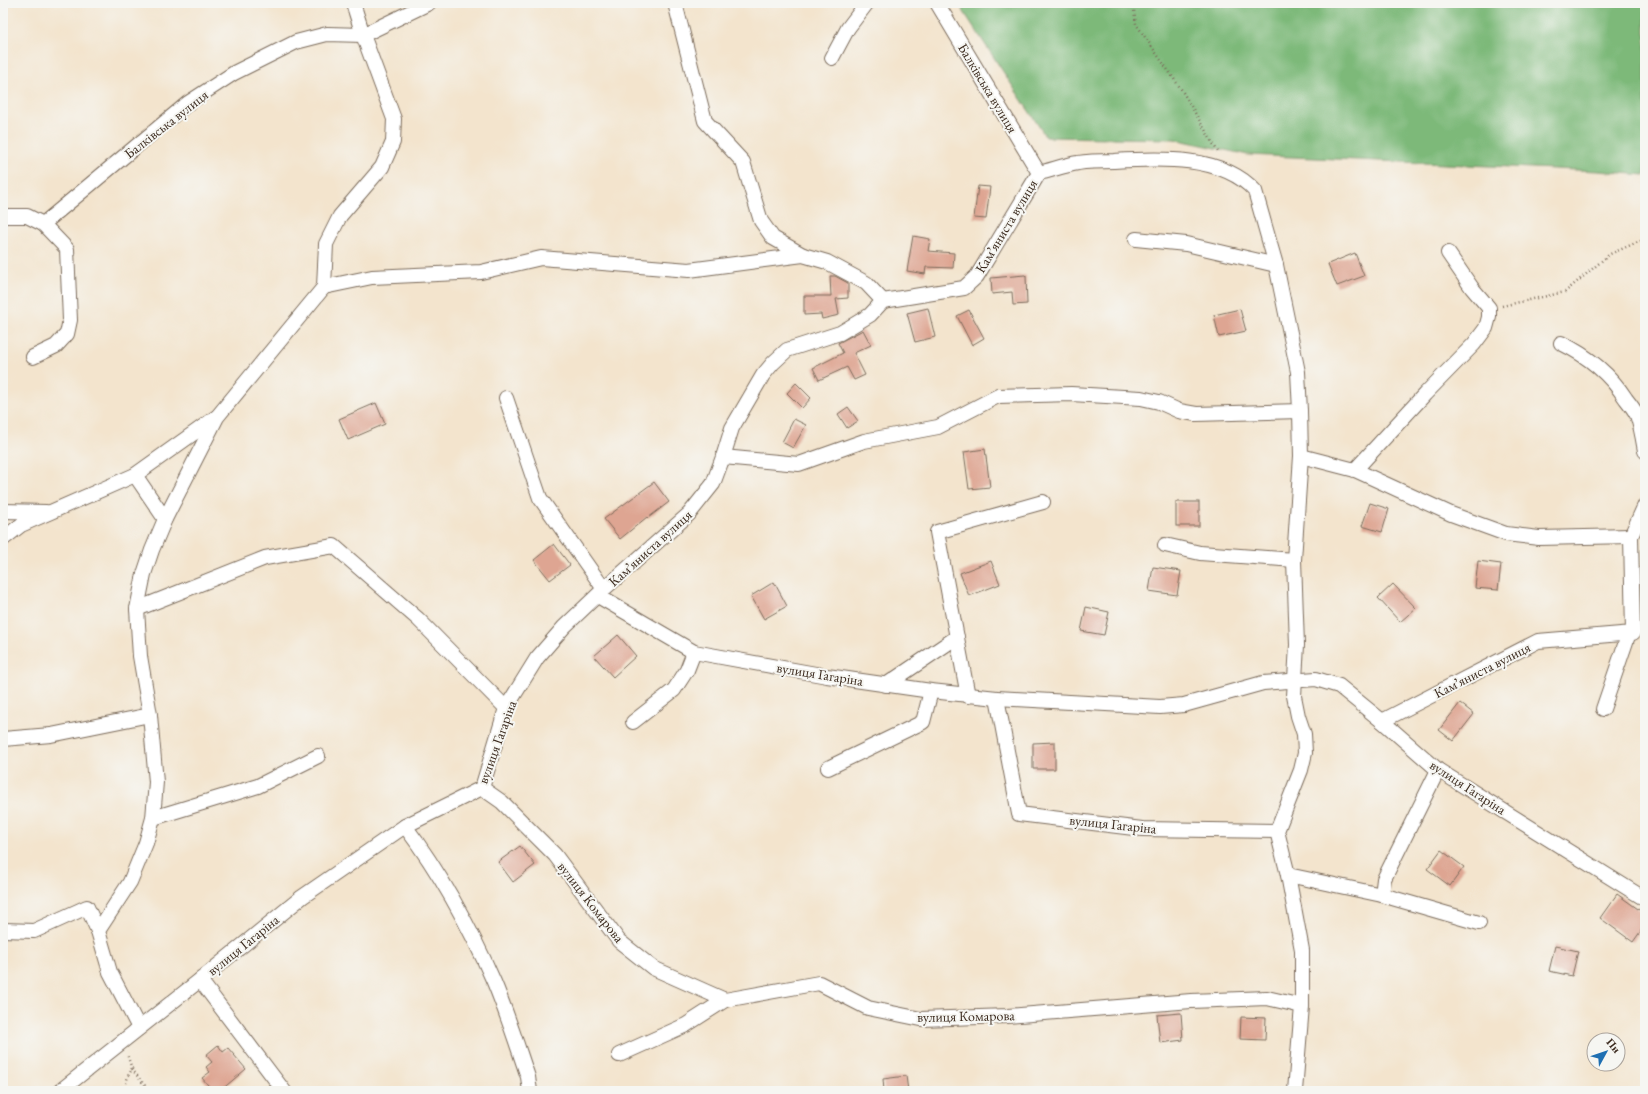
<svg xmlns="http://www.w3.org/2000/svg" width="1648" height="1094" font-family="'EB Garamond',serif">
<rect width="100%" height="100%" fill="#f6f6f2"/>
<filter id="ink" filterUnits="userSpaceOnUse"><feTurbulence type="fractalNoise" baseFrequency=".025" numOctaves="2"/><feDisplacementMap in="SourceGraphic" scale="8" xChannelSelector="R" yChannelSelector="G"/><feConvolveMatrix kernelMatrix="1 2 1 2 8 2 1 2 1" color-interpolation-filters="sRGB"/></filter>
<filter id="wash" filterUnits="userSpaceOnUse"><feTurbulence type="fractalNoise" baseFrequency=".012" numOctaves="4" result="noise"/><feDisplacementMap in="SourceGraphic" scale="16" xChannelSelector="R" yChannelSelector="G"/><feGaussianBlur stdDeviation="0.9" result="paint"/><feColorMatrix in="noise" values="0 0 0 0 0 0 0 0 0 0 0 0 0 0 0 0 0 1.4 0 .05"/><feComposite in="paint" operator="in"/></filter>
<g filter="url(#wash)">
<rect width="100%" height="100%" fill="#f3e4cd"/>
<!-- forest -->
<polygon fill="#7db979" stroke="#5c724c" points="958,3 1645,3 1645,175 1598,171 1248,155 1174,139 1046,137"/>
<g id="blocks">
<!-- building -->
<g fill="#dea592">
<polygon points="978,186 990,187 986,219 974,218"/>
<polygon points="913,236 930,239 928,251 954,253 953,268 926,267 925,274 907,271"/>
<polygon points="1355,253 1364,276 1337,286 1328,264"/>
<polygon points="1025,275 1026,276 1027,304 1013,305 1012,292 992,294 991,278"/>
<polygon points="830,276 835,276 848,283 848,298 836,299 839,315 822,319 821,314 804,315 804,296 831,296"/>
<polygon points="928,308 935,337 915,342 907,313"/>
<polygon points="1240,309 1246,331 1219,337 1214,315"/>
<polygon points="969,310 984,338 972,345 957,316"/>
<polygon points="863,330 871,345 854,353 865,375 854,380 847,367 819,380 813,368 843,353 838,343"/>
<polygon points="796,383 811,398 802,408 787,393"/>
<polygon points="376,403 385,424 348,440 339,419"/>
<polygon points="848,407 858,421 847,428 838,414"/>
<polygon points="794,419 806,425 793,448 782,442"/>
<polygon points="985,449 990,487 969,489 964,452"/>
<polygon points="654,482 669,502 648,518 647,517 620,539 604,519"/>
<rect x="1176" y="502" width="23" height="24"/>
<polygon points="1370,503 1389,509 1382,532 1362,526"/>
<polygon points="554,544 570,565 550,580 534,560"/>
<polygon points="991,561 1000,584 969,596 960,573"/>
<polygon points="1478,561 1501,564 1498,590 1475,588"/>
<polygon points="1153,567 1181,571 1177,595 1149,591"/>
<polygon points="774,582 787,606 764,619 751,596"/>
<polygon points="1393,584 1416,608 1400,622 1378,598"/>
<polygon points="1086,607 1109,612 1104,635 1081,631"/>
<polygon points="618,635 636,656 613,677 594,656"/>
<polygon points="1460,703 1474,714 1453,741 1439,730"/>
<polygon points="1055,742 1055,769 1033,769 1033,743"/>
<polygon points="520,846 535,865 513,882 498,862"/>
<polygon points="1441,850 1464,867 1450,886 1427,869"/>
<polygon points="1617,894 1645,914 1645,925 1633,942 1600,918"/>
<polygon points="1555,946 1578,951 1572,976 1549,971"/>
<polygon points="1181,1013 1183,1040 1160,1043 1157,1015"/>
<polygon points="1241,1017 1266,1018 1265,1040 1240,1039"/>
<polygon points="218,1045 223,1052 228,1048 246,1069 220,1091 213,1091 202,1078 210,1072 206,1067 212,1062 206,1055"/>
<polygon points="906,1076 908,1091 884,1091 883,1079"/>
</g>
</g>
</g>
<g filter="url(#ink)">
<use href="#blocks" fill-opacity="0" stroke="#7b6b5b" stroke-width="1"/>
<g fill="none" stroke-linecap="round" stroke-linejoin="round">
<defs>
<g id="minor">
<polyline points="675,3 705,121 743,162 761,221 773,238 803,255"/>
<polyline points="937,3 1039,173"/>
<polyline points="832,58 848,28 867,3"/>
<polyline points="3,216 27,216 43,224 188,103 234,73 296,42 327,34 363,35 429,3"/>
<polyline points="1136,239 1186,244 1276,265"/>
<polyline points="324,287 372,277 481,272 541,258 689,270 803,255 827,262 866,283 883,301"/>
<path d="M1561,343c27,13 49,31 65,56 4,5 8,10 11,16 4,11 6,24 8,36"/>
<polyline points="33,357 56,346 67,334 70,320 67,249 43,224"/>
<polyline points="506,398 540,498 604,589"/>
<polyline points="1301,456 1355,470 1451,514 1506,534 1539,538 1631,536"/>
<polyline points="723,457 799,464 864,441 938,427 998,396 1071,394 1141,398 1159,402 1179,411 1196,414 1300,411"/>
<polyline points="1355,470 1425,394 1474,344 1486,328 1489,317 1489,308 1472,288 1448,253"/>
<polyline points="135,475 165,519"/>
<polyline points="3,511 46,512"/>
<polyline points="3,539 21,525 135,475 215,418"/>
<polyline points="1165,545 1200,553 1294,560"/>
<polyline points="598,596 694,652 827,676 931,691 997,698 1160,707 1184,705 1263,683 1316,679 1339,686 1382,721 1438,770 1645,899"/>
<polyline points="137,609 265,558 334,546 418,619 506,708"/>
<polyline points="886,685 957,637"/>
<polyline points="968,696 937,532 1043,502"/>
<polyline points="997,698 1019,814 1142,829 1277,831"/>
<polyline points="1603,709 1629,633"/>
<polyline points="1382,721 1538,641 1633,633 1631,536 1645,505"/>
<polyline points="633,722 674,690 687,670 694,652"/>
<polyline points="3,739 51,735 150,715"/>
<polyline points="828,768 923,722 931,691"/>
<polyline points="482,788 502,802 555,855 619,941 653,968 725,1000 819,983 868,1008 921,1019 1008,1016 1191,1001 1267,998 1302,1006"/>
<polyline points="153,818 258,786 318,756"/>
<path d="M405,826c36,48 65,101 89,156 13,31 23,63 34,95l2,14"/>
<polyline points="1288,875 1302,950 1302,1006 1295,1091"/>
<polyline points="1382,895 1384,879 1438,770"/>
<polyline points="3,930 34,931 87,907 98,931"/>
<polyline points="200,980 284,1091"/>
<polyline points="139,1028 110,972 98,931 130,882 146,843 153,818 156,782 150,715 140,656 137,609 144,574 152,550 165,519 217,417 324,287 326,244 340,216 382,167 393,142 394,119 363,35 353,3"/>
<polyline points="619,1055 686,1025 725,1000"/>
<path d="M60,1091l140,-111 102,-83 103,-71 77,-38 24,-80 31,-50 27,-31 40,-38 85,-75 24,-30 10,-27 9,-29 31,-53 10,-12 14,-13 53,-17 30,-18 13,-14 81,-13 13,-12 62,-103c13,-3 26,-8 39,-10 11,-2 24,-2 36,-2 45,-3 109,-6 141,30l21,74 22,107 2,39 1,45 -7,104 3,85 -3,51 4,20 6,18 1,19 -4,17 -24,61 11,44 94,20 97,28"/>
</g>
</defs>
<!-- minor casing -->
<use href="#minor" stroke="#7b6b5b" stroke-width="16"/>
<!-- path -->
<g stroke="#7b6b5b" stroke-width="2.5" stroke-dasharray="1 3" stroke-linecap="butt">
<polyline points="1133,3 1136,24 1181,89 1218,152"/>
<polyline points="1502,306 1565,292 1610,254 1645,239"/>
<polyline points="132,1069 149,1091"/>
<polyline points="124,1091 128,1076 132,1069 127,1054"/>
</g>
<!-- minor -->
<use href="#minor" stroke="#fff" stroke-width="14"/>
</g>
</g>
<g text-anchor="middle" stroke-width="4" stroke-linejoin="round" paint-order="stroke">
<!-- street labels -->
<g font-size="14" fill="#3b2a1e" stroke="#f6f6f2">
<text transform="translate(988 88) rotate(59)" y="5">Балківська вулиця</text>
<text transform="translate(166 124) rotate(-38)" y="5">Балківська вулиця</text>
<text transform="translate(1006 226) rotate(-59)" y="5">Камʼяниста вулиця</text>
<text transform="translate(650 548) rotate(-42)" y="5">Камʼяниста вулиця</text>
<text transform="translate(1482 670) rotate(-27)" y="5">Камʼяниста вулиця</text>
<text transform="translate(820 674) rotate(9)" y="5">вулиця Гагаріна</text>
<text transform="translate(497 742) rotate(-70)" y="5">вулиця Гагаріна</text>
<text transform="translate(1468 787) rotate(33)" y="5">вулиця Гагаріна</text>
<text transform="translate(1113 824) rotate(6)" y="5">вулиця Гагаріна</text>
<text transform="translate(591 902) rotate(52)" y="5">вулиця Комарова</text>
<text transform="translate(243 945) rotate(-39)" y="5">вулиця Гагаріна</text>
<text transform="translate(966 1016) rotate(-1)" y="5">вулиця Комарова</text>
</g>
</g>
<!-- margin -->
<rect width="1648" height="1094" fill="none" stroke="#f6f6f2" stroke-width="16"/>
<!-- north arrow -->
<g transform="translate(1606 1052) rotate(50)"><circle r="19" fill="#f6f6f2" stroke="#aba49d"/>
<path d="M0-3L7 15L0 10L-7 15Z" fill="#1f6fb2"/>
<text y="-6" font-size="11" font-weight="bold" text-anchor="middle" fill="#3b2a1e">Пн</text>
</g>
</svg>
